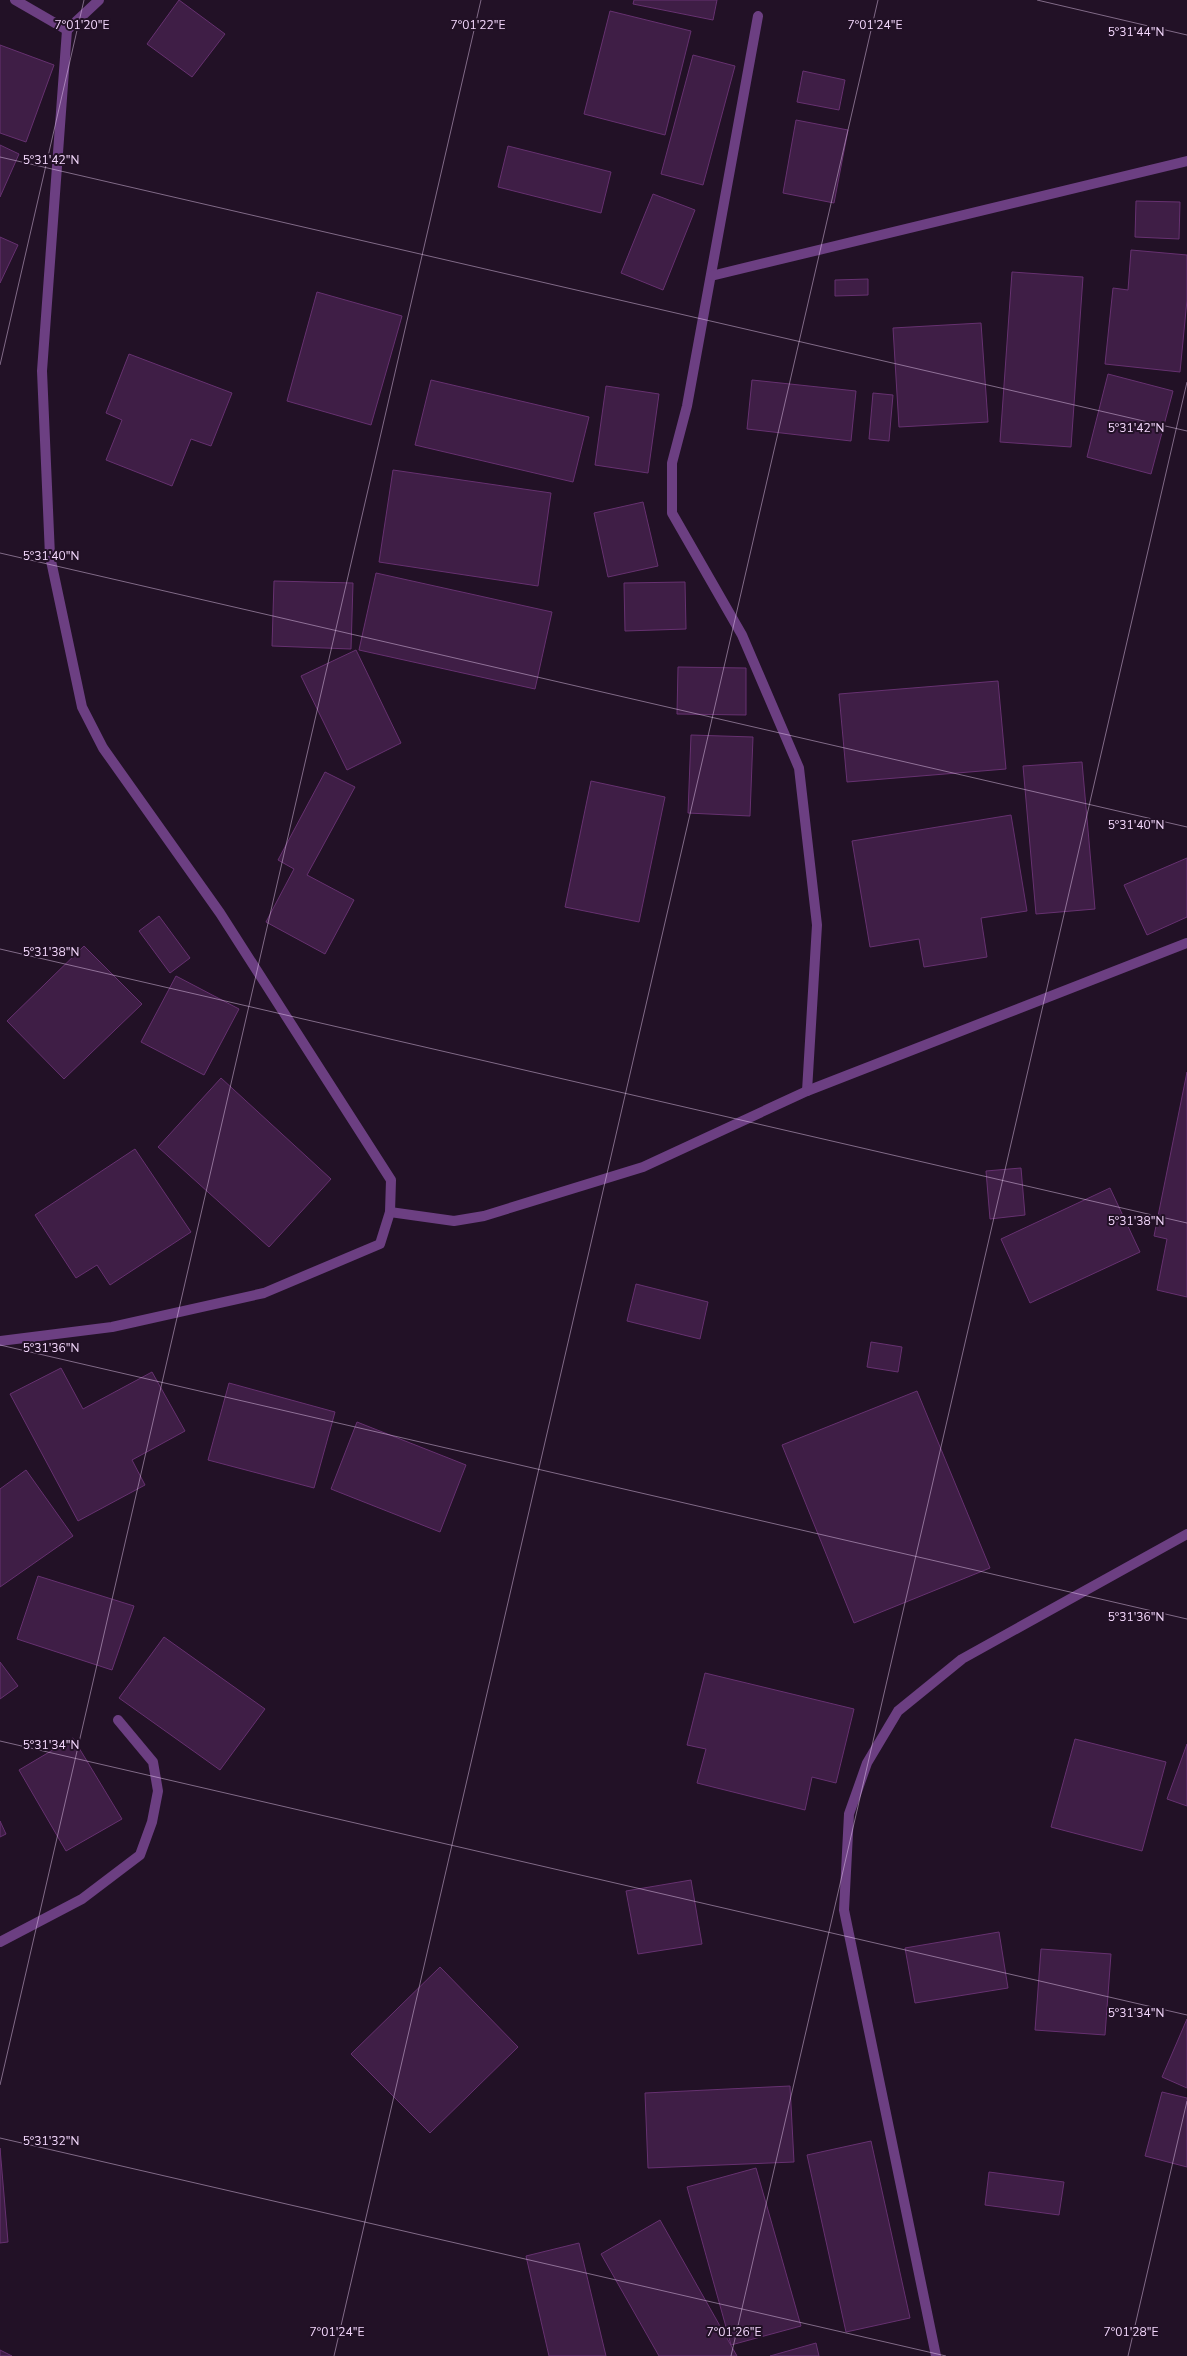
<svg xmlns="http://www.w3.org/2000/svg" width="1187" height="2356" font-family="'Nunito Sans',sans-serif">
<rect width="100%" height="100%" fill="#221126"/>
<!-- building -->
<g fill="#3f1e46" stroke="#663170">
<polygon points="179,0 225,34 192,77 147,44"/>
<polygon points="634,0 717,0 713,20 633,4"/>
<polygon points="610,11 691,31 665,135 584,114"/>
<polygon points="0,45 54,65 26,142 0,133"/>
<polygon points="693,55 735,66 703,185 661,174"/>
<polygon points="803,71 845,80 839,110 797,102"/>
<polygon points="796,120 848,130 834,203 783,193"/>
<polygon points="0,145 19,154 0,197"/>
<polygon points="508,146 611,172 601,213 498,187"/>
<polygon points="653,194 695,210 663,290 621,273"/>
<polygon points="1136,201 1180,202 1179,239 1135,237"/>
<polygon points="0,237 18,245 0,283"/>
<polygon points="1131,250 1187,255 1187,300 1180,372 1105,364 1113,288 1128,290"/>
<polygon points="1012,272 1083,277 1071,447 1000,442"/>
<polygon points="868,279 868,295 835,296 835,280"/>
<polygon points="317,292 402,316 371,425 287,401"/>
<polygon points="981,323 988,422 899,427 893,328"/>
<polygon points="129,354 232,393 211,446 191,439 172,486 106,460 122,420 106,413"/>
<polygon points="1108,374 1173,391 1151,474 1087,457"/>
<polygon points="431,380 589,417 573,482 415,445"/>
<polygon points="752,380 856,391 851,441 747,429"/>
<polygon points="606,386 659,394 648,473 595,465"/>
<polygon points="873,393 893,395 889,441 869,439"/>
<polygon points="393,470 551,493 538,586 379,562"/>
<polygon points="643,502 658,566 608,577 594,513"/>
<polygon points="376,573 552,612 535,689 359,650"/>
<polygon points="274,581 353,583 351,649 272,646"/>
<polygon points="685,582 686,629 625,631 624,583"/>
<polygon points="356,650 401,743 347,770 301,676"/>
<polygon points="678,667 746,668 746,715 677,714"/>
<polygon points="998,681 1006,769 847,782 839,694"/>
<polygon points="691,735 753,737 750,816 688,813"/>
<polygon points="1082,762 1095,909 1036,914 1023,766"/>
<polygon points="325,772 355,787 307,875 354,900 325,954 266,922 294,869 278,860"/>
<polygon points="591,781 665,797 639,922 565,907"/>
<polygon points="1011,815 1027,911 981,918 987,957 924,967 919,939 870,947 852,841"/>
<polygon points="1187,858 1187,917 1147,935 1124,885"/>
<polygon points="159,916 190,958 170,973 139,931"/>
<polygon points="84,946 142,1004 64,1079 7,1021"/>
<polygon points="176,976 239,1009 204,1075 141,1042"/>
<polygon points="1187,1072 1187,1297 1157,1290 1167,1239 1154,1236"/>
<polygon points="221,1078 331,1179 269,1247 158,1147"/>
<polygon points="135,1149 191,1232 110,1285 97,1265 76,1278 35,1215"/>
<polygon points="1021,1168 1025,1215 990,1219 986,1171"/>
<polygon points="1110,1188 1140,1252 1030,1303 1001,1239"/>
<polygon points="636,1284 708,1302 700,1339 627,1321"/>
<polygon points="871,1342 902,1347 898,1372 867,1367"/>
<polygon points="61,1368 83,1409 152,1372 185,1431 132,1460 145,1485 78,1521 10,1394"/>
<polygon points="229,1383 335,1412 314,1488 208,1460"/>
<polygon points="917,1391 990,1568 854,1623 782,1445"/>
<polygon points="357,1422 466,1465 440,1532 331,1489"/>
<polygon points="26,1470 73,1536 0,1587 0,1489"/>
<polygon points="38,1576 134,1606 112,1670 17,1639"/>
<polygon points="164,1637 265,1709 220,1770 119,1698"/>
<polygon points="0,1662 18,1686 0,1699"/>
<polygon points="705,1673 854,1709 836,1783 812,1777 805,1810 697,1783 706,1749 687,1745"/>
<polygon points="73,1738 122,1819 66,1851 19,1770"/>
<polygon points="1075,1739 1166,1762 1142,1851 1051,1827"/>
<polygon points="1187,1744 1187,1806 1167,1799"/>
<polygon points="0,1821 6,1834 0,1837"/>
<polygon points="691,1880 702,1944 638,1954 626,1891"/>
<polygon points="999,1932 1008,1988 915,2003 905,1948"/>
<polygon points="1041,1949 1111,1954 1105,2035 1035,2030"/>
<polygon points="440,1967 518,2047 430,2133 351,2054"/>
<polygon points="1187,2019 1187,2088 1162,2077"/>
<polygon points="790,2086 794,2162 648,2168 645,2093"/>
<polygon points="1162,2092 1187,2098 1187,2167 1145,2156"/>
<polygon points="871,2141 910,2318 846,2332 807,2155"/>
<polygon points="0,2148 8,2242 0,2243"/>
<polygon points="756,2168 801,2326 731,2345 687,2187"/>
<polygon points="989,2172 1064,2182 1059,2215 985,2205"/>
<polygon points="660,2220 737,2356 659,2356 601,2254"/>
<polygon points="579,2243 606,2356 549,2356 526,2256"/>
<polygon points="816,2343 819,2356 770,2356"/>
<polygon points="0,2350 12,2356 0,2356"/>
</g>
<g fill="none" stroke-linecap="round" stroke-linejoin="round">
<!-- service -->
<polyline stroke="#6c3f82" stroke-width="10" points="0,1942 82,1899 140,1855 152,1822 158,1791 153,1762 118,1720"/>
<!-- minor -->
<g stroke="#6c3f82" stroke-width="10">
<polyline points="758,16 687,406 672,463 672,513 742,635 799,768 817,925 807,1091"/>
<polyline points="67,30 99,0"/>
<polyline points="711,276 1187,161"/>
<polyline points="390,1212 454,1221 484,1216 643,1167 807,1091 1187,943"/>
<polyline points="0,1341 112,1327 264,1293 380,1244 390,1212 391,1180 220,913 103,748 82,707 50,556 42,371 67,30 15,0"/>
<polyline points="936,2356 844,1910 849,1814 867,1763 898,1711 962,1659 1187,1534"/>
</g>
</g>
<!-- ticks -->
<path fill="none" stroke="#f4d8fd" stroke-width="1" stroke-opacity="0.45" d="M1037,0l150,35M0,157l1187,274M0,365l84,-365M0,553l1187,274M0,949l1187,274M0,1345l1187,274M0,1741l1187,274M0,2085l481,-2085M0,2138l946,218M334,2356l544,-2356M731,2356l456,-1974M1128,2356l59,-255"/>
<g font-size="12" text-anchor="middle" fill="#f4d8fd" stroke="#221126" stroke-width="4" stroke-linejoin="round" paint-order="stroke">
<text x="82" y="29">7°01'20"E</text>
<text x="478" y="29">7°01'22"E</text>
<text x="875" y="29">7°01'24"E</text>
<text x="1136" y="36">5°31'44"N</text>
<text x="51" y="164">5°31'42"N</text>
<text x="1136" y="432">5°31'42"N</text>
<text x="51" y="560">5°31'40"N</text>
<text x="1136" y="829">5°31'40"N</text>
<text x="51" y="956">5°31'38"N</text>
<text x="1136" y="1225">5°31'38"N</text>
<text x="51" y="1352">5°31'36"N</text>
<text x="1136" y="1621">5°31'36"N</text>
<text x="51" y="1749">5°31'34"N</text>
<text x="1136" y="2017">5°31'34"N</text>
<text x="51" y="2145">5°31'32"N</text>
<text x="337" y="2336">7°01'24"E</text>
<text x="734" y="2336">7°01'26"E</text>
<text x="1131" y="2336">7°01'28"E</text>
</g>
</svg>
